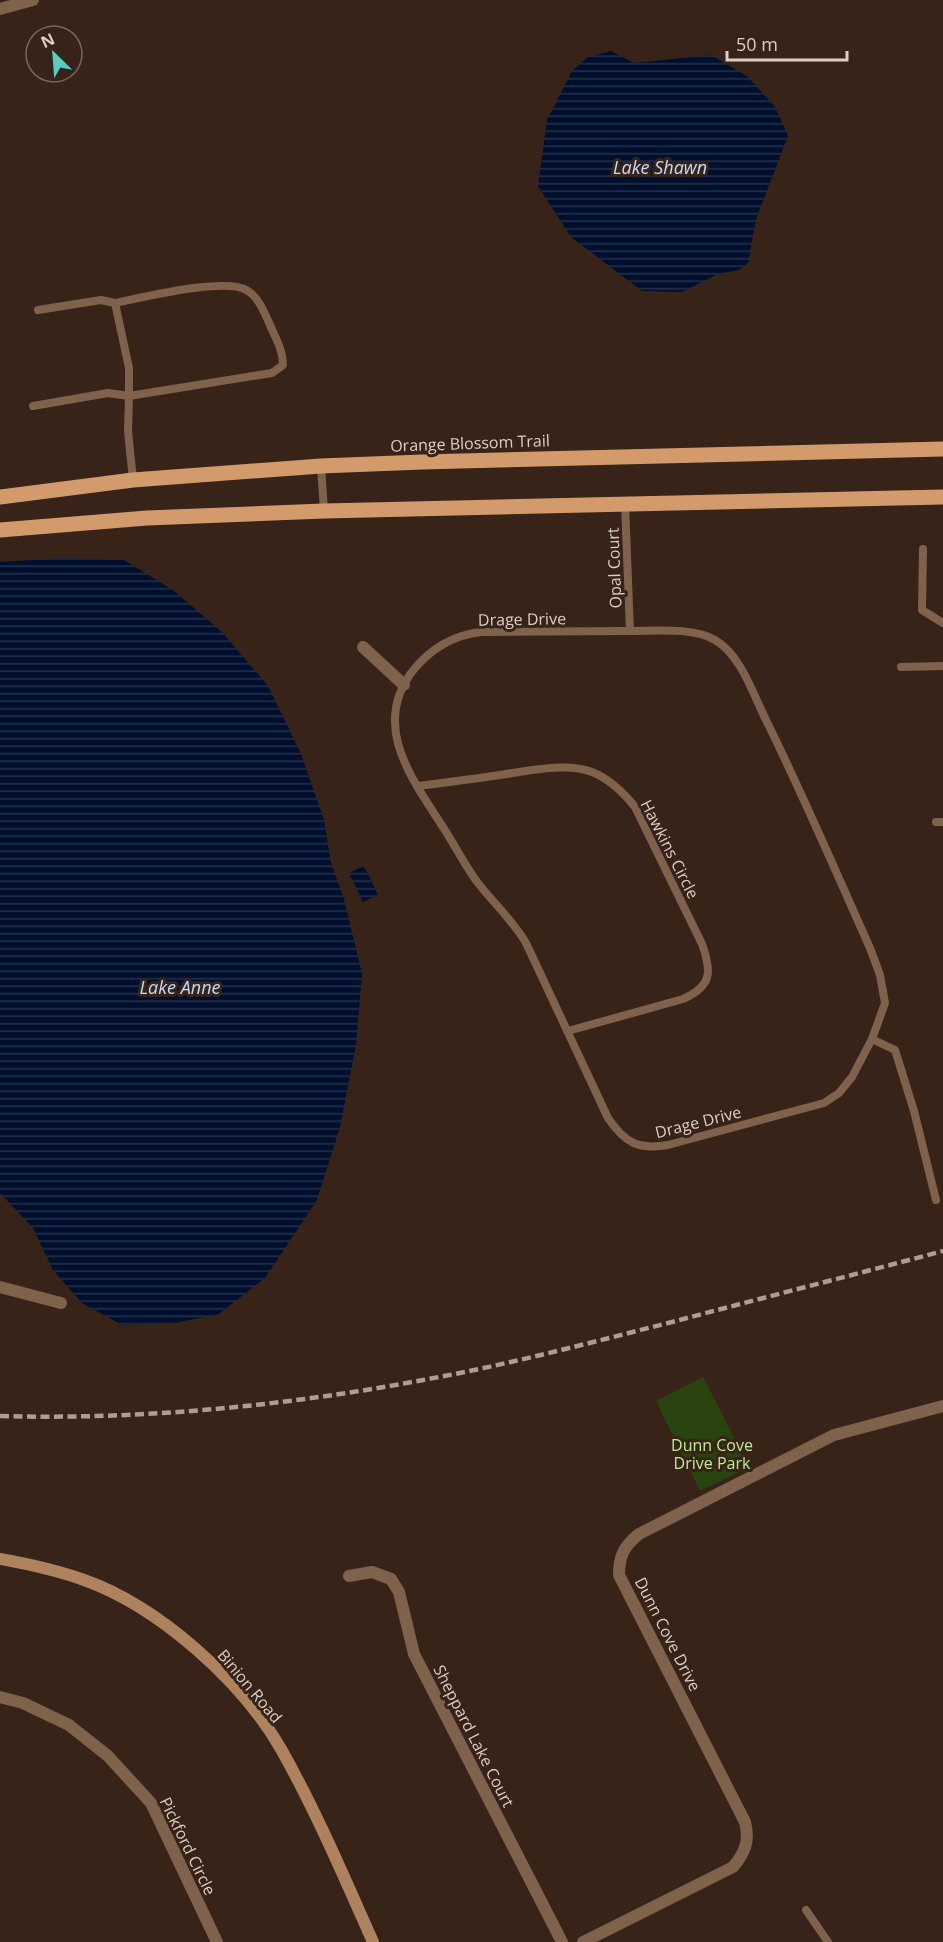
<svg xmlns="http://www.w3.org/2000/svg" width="943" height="1942" font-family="'Open Sans',sans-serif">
<defs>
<pattern id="water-rules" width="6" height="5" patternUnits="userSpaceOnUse" patternTransform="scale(1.5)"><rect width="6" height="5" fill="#000f2d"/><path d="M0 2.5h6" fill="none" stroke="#25314a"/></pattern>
</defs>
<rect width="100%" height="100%" fill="#372317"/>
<!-- park -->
<polygon fill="#29440f" points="703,1377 749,1467 700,1491 656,1401"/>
<!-- water -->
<g fill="url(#water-rules)">
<polygon points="611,51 634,63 711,55 747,76 775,107 788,136 756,219 748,263 739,270 718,274 682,292 642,291 571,237 538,186 547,120 572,71 588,57"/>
<polygon points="66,558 124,560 173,590 222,632 268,686 301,754 324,820 331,863 344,899 362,974 356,1045 340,1127 317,1200 265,1278 219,1314 175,1323 122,1325 82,1303 53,1270 33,1228 0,1193 0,562"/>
<polygon points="364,866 378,895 363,902 349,873"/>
</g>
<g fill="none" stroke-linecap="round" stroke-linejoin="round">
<!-- service -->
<g stroke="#7e624c" stroke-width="8">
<polyline points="38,310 101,300 115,303"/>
<path d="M33,406l75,-13 21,3v-28l-14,-65c26,-5 113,-27 133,-12 11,7 17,23 22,34 6,14 13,25 13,40l-11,8 -143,23 -1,35 5,49"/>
<polyline points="321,466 324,511"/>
<polyline points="625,504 630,631"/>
<polyline points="923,549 922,610 943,623"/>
<path d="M630,631c24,0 64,-4 85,9 26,15 38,54 51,80 37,75 70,152 104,228l10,27 5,28 -13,36 -20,38 -13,16 -15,10 -156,42c-30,5 -43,-2 -60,-27l-82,-175c-14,-24 -35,-42 -51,-64 -12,-17 -22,-37 -34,-55 -31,-48 -71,-101 -26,-156 18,-21 39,-33 66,-36z"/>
<polyline points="901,667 943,666"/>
<path d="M417,786c27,-3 55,-7 83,-11 27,-4 67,-13 92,-3 18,7 31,20 43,35l67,137c10,28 10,42 -19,55l-115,32"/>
<polyline points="936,822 943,822"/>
<polyline points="872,1039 895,1050 914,1111 936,1200"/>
<polyline points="806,1910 828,1942"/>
</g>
<!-- minor -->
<g stroke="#7e624c" stroke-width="12">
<polyline points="363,647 404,685"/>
<polyline points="0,1287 61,1303"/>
<polyline points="349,1576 372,1572 391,1579 399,1592 414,1654 562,1942"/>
<polyline points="0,1697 23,1703 69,1725 108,1756 151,1803 217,1942"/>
<path d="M583,1942l150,-75c12,-14 17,-27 12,-45l-126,-247c0,-19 5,-29 20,-41l195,-99 109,-29"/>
</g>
<!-- tertiary -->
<polyline stroke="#7e624c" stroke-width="12" points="0,9 33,0"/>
<!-- secondary -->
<path stroke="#ae825e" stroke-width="12" d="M0,1559c28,5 56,11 84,21 74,26 158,101 197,169 35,62 63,128 92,193"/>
<!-- primary -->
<g stroke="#d39b6c" stroke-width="15">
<polyline points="0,497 133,480 321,466 422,462 943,449"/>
<polyline points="0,530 147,518 324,511 943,497"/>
</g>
<!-- rail -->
<path stroke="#ad9e95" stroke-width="4.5" stroke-dasharray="9 4.5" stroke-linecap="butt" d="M0,1416c141,4 284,-10 423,-36 84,-15 166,-37 249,-58 90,-24 181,-47 271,-71"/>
</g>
<g text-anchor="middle" stroke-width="6" stroke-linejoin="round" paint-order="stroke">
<!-- street labels -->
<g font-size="16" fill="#dbcec6" stroke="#372317">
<text transform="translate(470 443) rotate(-2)" y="6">Orange Blossom Trail</text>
<text transform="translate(614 568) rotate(-92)" y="6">Opal Court</text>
<text transform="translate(522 619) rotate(-1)" y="6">Drage Drive</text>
<text transform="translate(670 849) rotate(63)" y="6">Hawkins Circle</text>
<text transform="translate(698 1122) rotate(-14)" y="6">Drage Drive</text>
<text transform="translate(668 1634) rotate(63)" y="6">Dunn Cove Drive</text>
<text transform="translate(250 1686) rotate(50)" y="6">Binion Road</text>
<text transform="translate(474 1736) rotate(63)" y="6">Sheppard Lake Court</text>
<text transform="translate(188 1846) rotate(64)" y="6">Pickford Circle</text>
</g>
<!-- park labels -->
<g font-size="16" fill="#b8ef8d" stroke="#372317">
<text x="712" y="1451">Dunn Cove<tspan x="712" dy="18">Drive Park</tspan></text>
</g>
<!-- water labels -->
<g font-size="18" font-style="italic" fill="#c2dafe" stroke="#372317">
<text x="660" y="174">Lake Shawn</text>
<text x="180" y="994">Lake Anne</text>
</g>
</g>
<!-- north arrow -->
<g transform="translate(54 54) rotate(335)"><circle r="28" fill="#372317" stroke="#79675d" stroke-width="1.5"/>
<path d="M0-4.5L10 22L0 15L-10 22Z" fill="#56cec4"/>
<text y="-9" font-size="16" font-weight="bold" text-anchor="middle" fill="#dbcec6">N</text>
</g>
<!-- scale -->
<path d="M727 51v9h120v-9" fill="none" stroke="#dbcec6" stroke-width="3"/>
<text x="736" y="51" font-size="18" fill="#dbcec6" stroke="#372317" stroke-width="4.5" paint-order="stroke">50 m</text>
</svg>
